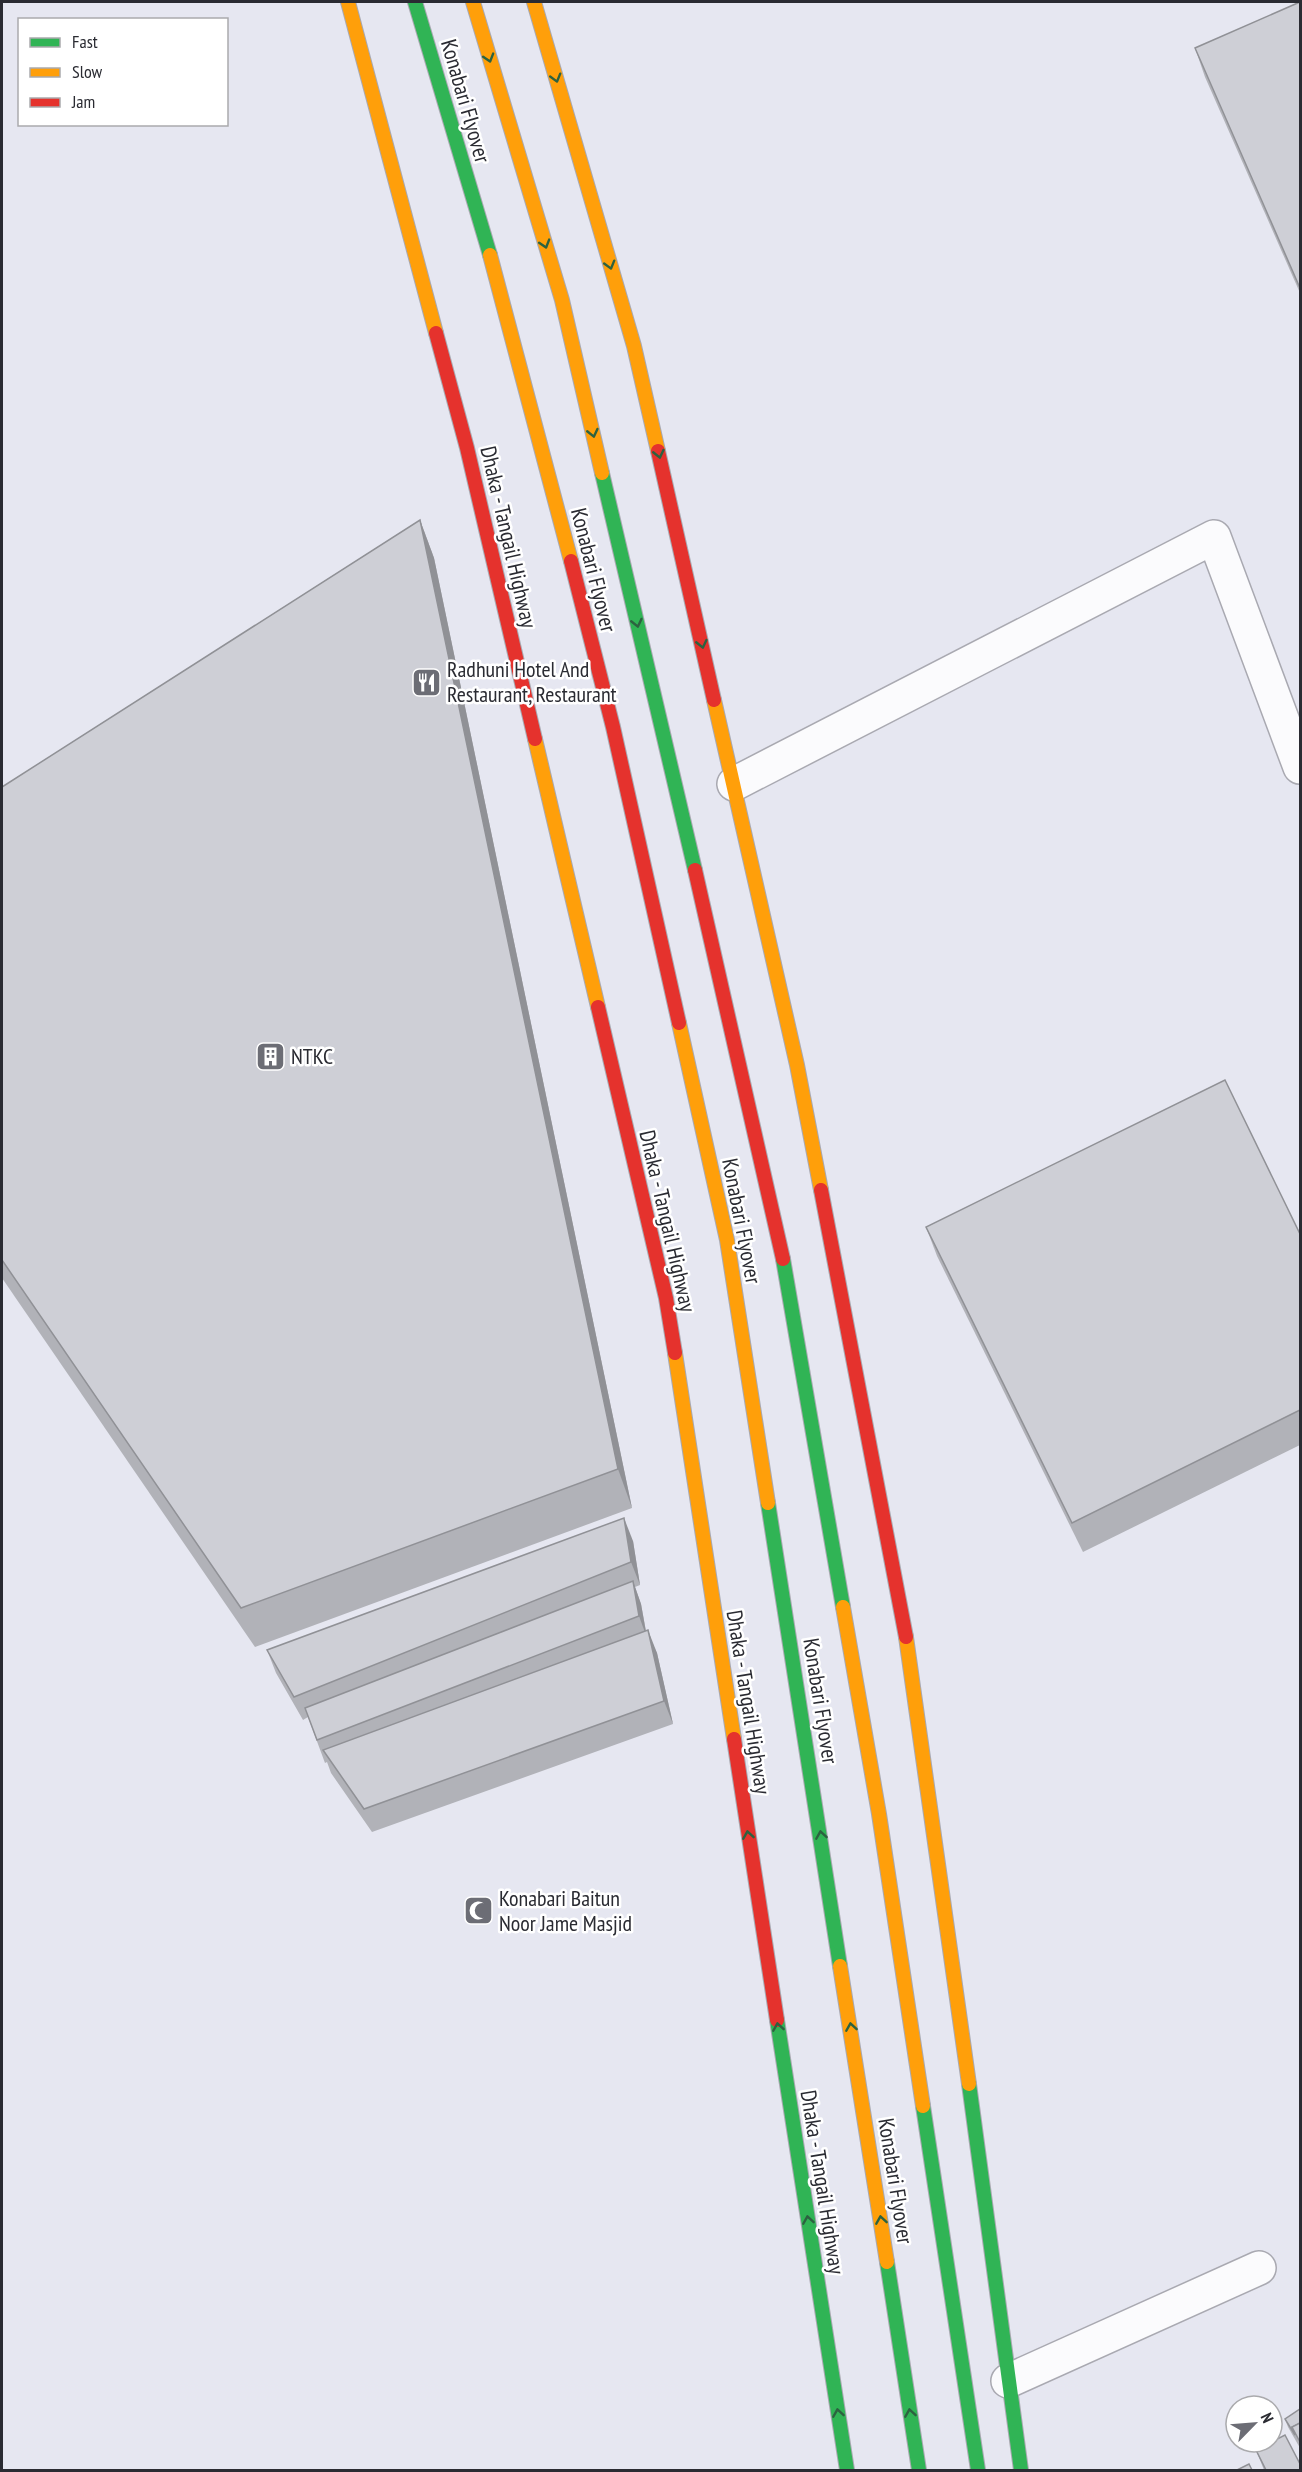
<svg xmlns="http://www.w3.org/2000/svg" width="1302" height="2472" font-family="'PT Sans Narrow',sans-serif">
<rect width="100%" height="100%" fill="#e6e7f1"/>
<g fill="none" stroke-linecap="round" stroke-linejoin="round">
<defs>
<g id="street">
<polyline points="734,784 1214,537 1300,767"/>
<polyline points="1008,2381 1259,2268"/>
</g>
<g id="fast">
<polyline points="415,2 490,255"/>
<polyline points="602,473 695,870"/>
<polyline points="783,1259 843,1607"/>
<polyline points="768,1503 840,1966"/>
<polyline points="777,2020 847,2470"/>
<polyline points="969,2084 1021,2470"/>
<polyline points="923,2106 978,2470"/>
<polyline points="887,2262 919,2470"/>
</g>
<g id="slow">
<polyline points="348,2 436,333"/>
<polyline points="473,2 562,300 602,473"/>
<polyline points="534,2 634,346 658,451"/>
<polyline points="490,255 571,561"/>
<polyline points="714,700 797,1065 821,1190"/>
<polyline points="535,739 598,1007"/>
<polyline points="679,1023 727,1240 768,1503"/>
<polyline points="675,1353 734,1739"/>
<polyline points="843,1607 879,1814 923,2106"/>
<polyline points="906,1637 969,2084"/>
<polyline points="840,1966 887,2262"/>
</g>
<g id="jam">
<polyline points="436,333 467,448 535,739"/>
<polyline points="658,451 714,700"/>
<polyline points="571,561 613,727 679,1023"/>
<polyline points="695,870 783,1259"/>
<polyline points="598,1007 666,1298 675,1353"/>
<polyline points="821,1190 906,1637"/>
<polyline points="734,1739 777,2020"/>
</g>
</defs>
<!-- street casing -->
<use href="#street" stroke="#a9a9b1" stroke-width="36"/>
<!-- fast casing -->
<use href="#fast" stroke="#a9a9b1" stroke-width="16"/>
<!-- slow casing -->
<use href="#slow" stroke="#a9a9b1" stroke-width="16"/>
<!-- jam casing -->
<use href="#jam" stroke="#a9a9b1" stroke-width="16"/>
<!-- street -->
<use href="#street" stroke="#fbfbfd" stroke-width="33"/>
<!-- fast -->
<use href="#fast" stroke="#30b455" stroke-width="14"/>
<!-- slow -->
<use href="#slow" stroke="#ff9f0a" stroke-width="14"/>
<!-- jam -->
<use href="#jam" stroke="#e5322d" stroke-width="14"/>
</g>
<!-- wall -->
<g fill="#b1b2b8">
<polygon points="1300,2 1300,293 1205,77 1195,48"/>
<polygon points="420,520 434,558 632,1508 255,1647 2,1278 2,787"/>
<polygon points="926,1227 1300,1234 1300,1445 1083,1552 937,1256"/>
<polygon points="633,1541 640,1585 635,1587 641,1604 646,1631 657,1653 673,1724 372,1832 331,1773 327,1762 325,1763 308,1717 303,1720 276,1673 267,1650"/>
<polygon points="1300,2409 1300,2448 1288,2427 1285,2419"/>
<polygon points="1256,2450 1300,2470 1264,2470"/>
</g>
<!-- shaded-wall -->
<g fill="#909196">
<polygon points="420,520 434,558 632,1508 618,1469"/>
<polygon points="624,1518 633,1541 640,1585 631,1562"/>
<polygon points="633,1581 641,1604 647,1638 639,1616"/>
<polygon points="648,1630 657,1653 673,1724 664,1701"/>
</g>
<!-- building -->
<g fill="#cecfd6" stroke="#909196" stroke-width="1.5">
<polygon points="1300,2 1300,288 1195,48"/>
<polygon points="420,520 618,1469 241,1608 2,1260 2,787"/>
<polygon points="1225,1080 1300,1234 1300,1410 1072,1523 926,1227"/>
<polygon points="624,1518 631,1562 294,1697 267,1650"/>
<polygon points="633,1581 639,1616 317,1740 305,1708"/>
<polygon points="648,1630 664,1701 364,1809 323,1750"/>
<polygon points="1300,2409 1300,2423 1292,2427 1295,2435 1285,2419"/>
<polygon points="1300,2423 1300,2442 1292,2427"/>
<polygon points="1285,2435 1300,2464 1300,2470 1266,2470 1256,2450"/>
<polygon points="1249,2464 1252,2470 1237,2470"/>
</g>
<!-- one-way arrows -->
<defs><path id="oneway-chevron" d="M-2-3.5L2.5 0L-2 3.5" fill="none" stroke-width="1.6" stroke-linecap="round" stroke-linejoin="round" transform="scale(1.5)"/></defs>
<g stroke="#2c6240">
<use href="#oneway-chevron" transform="translate(489 58) rotate(73)"/>
<use href="#oneway-chevron" transform="translate(556 78) rotate(74)"/>
<use href="#oneway-chevron" transform="translate(545 244) rotate(73)"/>
<use href="#oneway-chevron" transform="translate(610 265) rotate(74)"/>
<use href="#oneway-chevron" transform="translate(593 433) rotate(77)"/>
<use href="#oneway-chevron" transform="translate(659 454) rotate(77)"/>
<use href="#oneway-chevron" transform="translate(637 623) rotate(77)"/>
<use href="#oneway-chevron" transform="translate(702 644) rotate(77)"/>
<use href="#oneway-chevron" transform="translate(748 1835) rotate(-99)"/>
<use href="#oneway-chevron" transform="translate(821 1835) rotate(-99)"/>
<use href="#oneway-chevron" transform="translate(778 2027) rotate(-99)"/>
<use href="#oneway-chevron" transform="translate(851 2027) rotate(-99)"/>
<use href="#oneway-chevron" transform="translate(808 2220) rotate(-99)"/>
<use href="#oneway-chevron" transform="translate(881 2220) rotate(-99)"/>
<use href="#oneway-chevron" transform="translate(838 2413) rotate(-99)"/>
<use href="#oneway-chevron" transform="translate(910 2413) rotate(-99)"/>
</g>
<!-- icons -->
<defs>
<symbol id="restaurant-square" viewBox="-11 -11 22 22"><rect x="-9" y="-9" width="18" height="18" rx="4" fill="#6c6d75" stroke="#fff"/><path d="M-5-6h1v4h1v-4h1v4h1v-4h1v5L-1.5 .5V6h-2V.5L-5-1ZM5-6V6H3V1.5H1.5Q1.5-4 5-6Z" fill="#fff"/></symbol>
<symbol id="building-square" viewBox="-11 -11 22 22"><rect x="-9" y="-9" width="18" height="18" rx="4" fill="#6c6d75" stroke="#fff"/><path d="M-4-6H4V6H1V3H-1V6H-4ZM-2.5-4.3h1.7v1.8h-1.7ZM.8-4.3h1.7v1.8H.8ZM-2.5-1h1.7V.8h-1.7ZM.8-1h1.7V.8H.8Z" fill="#fff"/></symbol>
<symbol id="mosque-square" viewBox="-11 -11 22 22"><rect x="-9" y="-9" width="18" height="18" rx="4" fill="#6c6d75" stroke="#fff"/><path d="M3.5-4.9A6 6 0 1 0 3.5 4.9A5 5 0 1 1 3.5-4.9Z" fill="#fff"/></symbol>
</defs>
<g fill-rule="evenodd">
<use href="#restaurant-square" x="410" y="666" width="33" height="33"/>
<use href="#building-square" x="254" y="1040" width="33" height="33"/>
<use href="#mosque-square" x="462" y="1894" width="33" height="33"/>
</g>
<g text-anchor="middle" stroke-width="5" stroke-linejoin="round" paint-order="stroke">
<!-- street labels -->
<g font-size="22" fill="#2a2b32" stroke="#fff">
<text transform="translate(466 101) rotate(74)" y="8">Konabari Flyover</text>
<text transform="translate(509 537) rotate(77)" y="8">Dhaka - Tangail Highway</text>
<text transform="translate(594 570) rotate(76)" y="8">Konabari Flyover</text>
<text transform="translate(668 1221) rotate(77)" y="8">Dhaka - Tangail Highway</text>
<text transform="translate(742 1221) rotate(79)" y="8">Konabari Flyover</text>
<text transform="translate(821 1701) rotate(81)" y="8">Konabari Flyover</text>
<text transform="translate(749 1702) rotate(81)" y="8">Dhaka - Tangail Highway</text>
<text transform="translate(896 2181) rotate(81)" y="8">Konabari Flyover</text>
<text transform="translate(823 2182) rotate(81)" y="8">Dhaka - Tangail Highway</text>
</g>
<!-- poi labels -->
<g font-size="22" fill="#2a2b32" stroke="#fff" text-anchor="start">
<text x="447" y="677">Radhuni Hotel And<tspan x="447" dy="25">Restaurant, Restaurant</tspan></text>
<text x="291" y="1064">NTKC</text>
<text x="499" y="1906">Konabari Baitun<tspan x="499" dy="25">Noor Jame Masjid</tspan></text>
</g>
</g>
<!-- border -->
<rect width="1302" height="2472" fill="none" stroke="#2a2b32" stroke-width="6"/>
<!-- legend -->
<rect x="18" y="18" width="210" height="108" fill="#ffffff" stroke="#aaaaad" stroke-width="1.5"/>
<rect x="30" y="38" width="30" height="9" fill="#30b455" stroke="#aaaaad" stroke-width="1.5"/>
<text x="72" y="48" font-size="18" fill="#2a2b32">Fast</text>
<rect x="30" y="68" width="30" height="9" fill="#ff9f0a" stroke="#aaaaad" stroke-width="1.5"/>
<text x="72" y="78" font-size="18" fill="#2a2b32">Slow</text>
<rect x="30" y="98" width="30" height="9" fill="#e5322d" stroke="#aaaaad" stroke-width="1.5"/>
<text x="72" y="108" font-size="18" fill="#2a2b32">Jam</text>
<!-- north arrow -->
<g transform="translate(1254 2424) rotate(65)"><circle r="28" fill="#ffffff" stroke="#aaaaad" stroke-width="1.5"/>
<path d="M0-4.5L10 22L0 15L-10 22Z" fill="#6c6d75"/>
<text y="-9" font-size="16" font-weight="bold" text-anchor="middle" fill="#2a2b32">N</text>
</g>
</svg>
